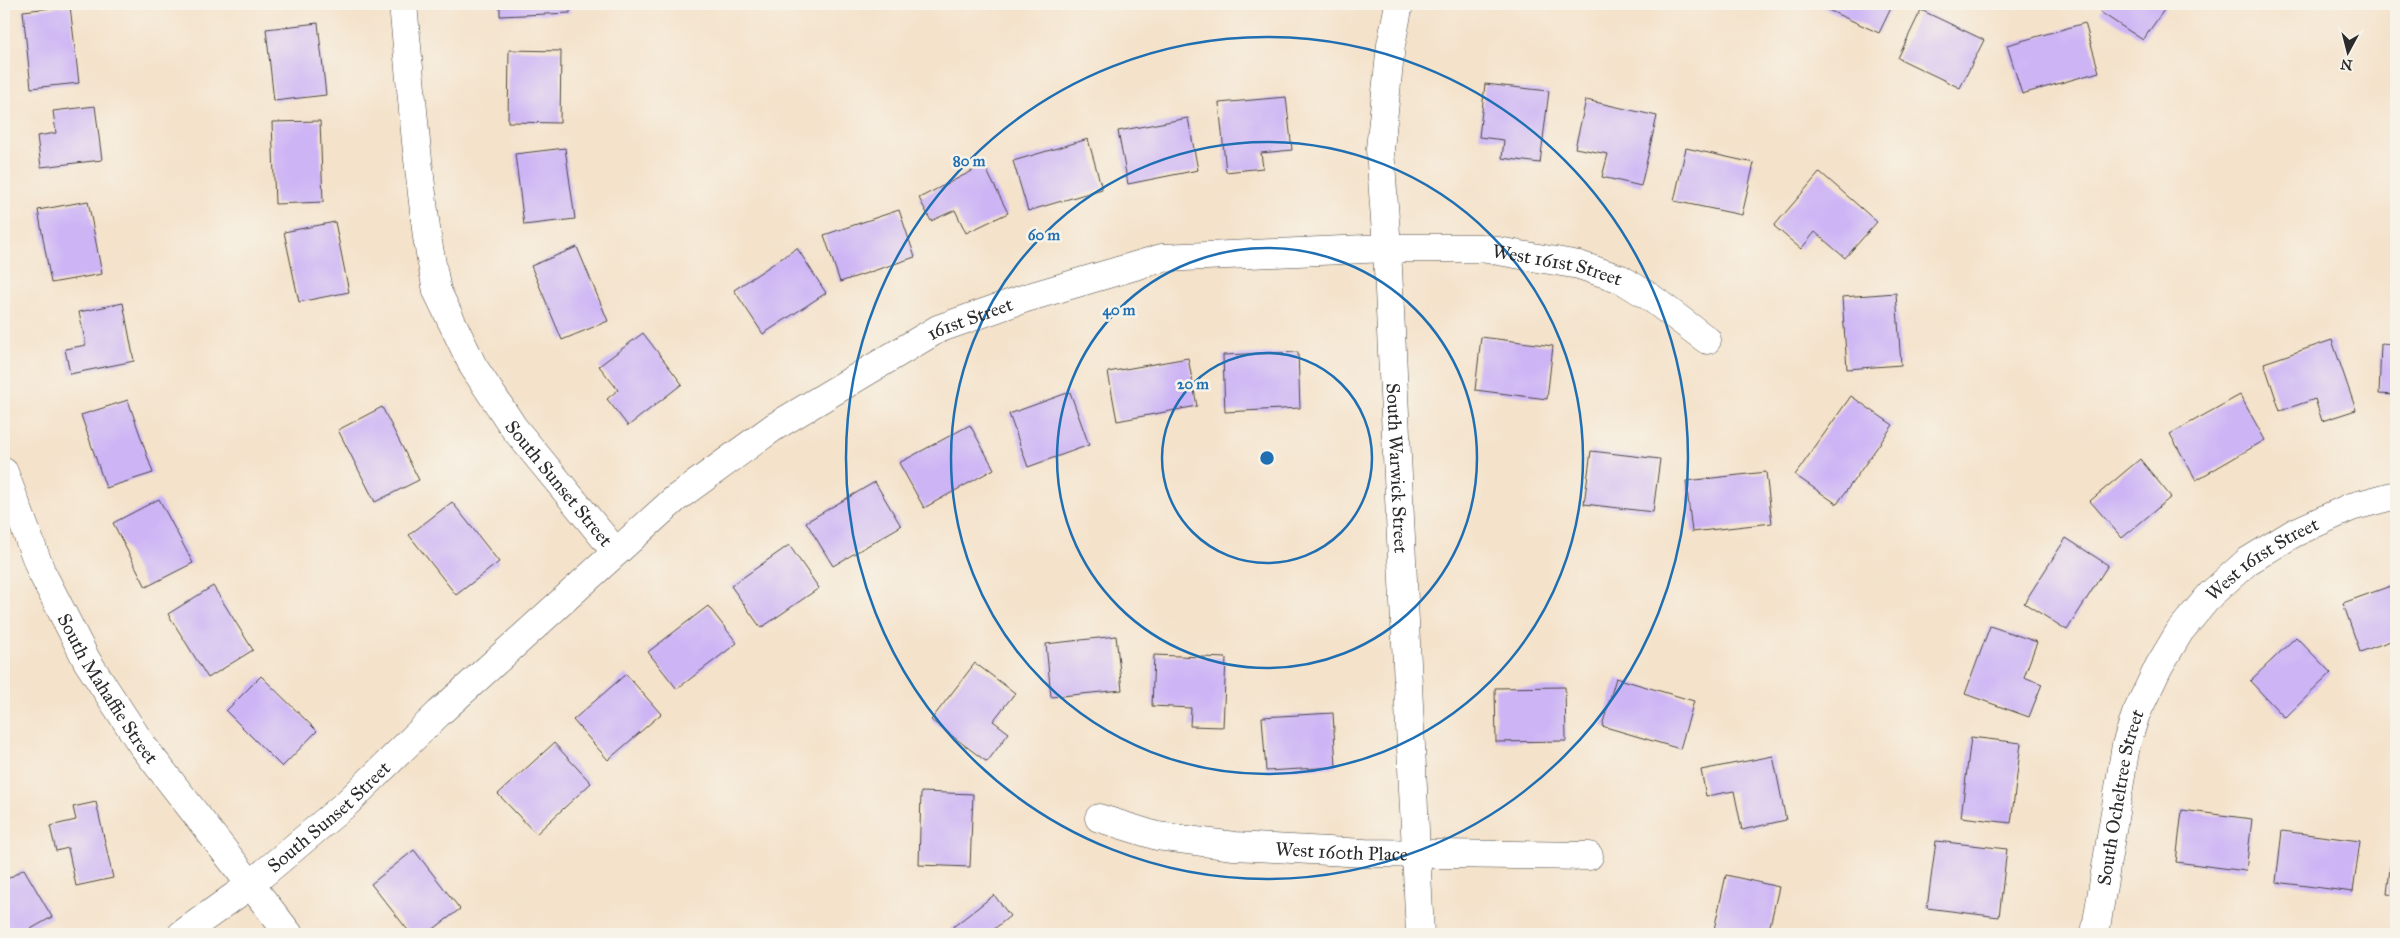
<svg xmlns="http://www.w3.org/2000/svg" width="2400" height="938" font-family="'IM FELL Great Primer',serif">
<rect width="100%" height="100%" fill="#f7f3e8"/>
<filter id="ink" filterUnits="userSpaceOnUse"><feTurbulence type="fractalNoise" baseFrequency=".02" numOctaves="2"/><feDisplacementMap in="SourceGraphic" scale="10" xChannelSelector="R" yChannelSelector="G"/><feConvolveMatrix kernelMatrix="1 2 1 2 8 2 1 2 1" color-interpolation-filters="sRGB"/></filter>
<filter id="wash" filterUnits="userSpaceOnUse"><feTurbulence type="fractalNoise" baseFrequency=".0096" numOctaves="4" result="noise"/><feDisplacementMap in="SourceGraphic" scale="20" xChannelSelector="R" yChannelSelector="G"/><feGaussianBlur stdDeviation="1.12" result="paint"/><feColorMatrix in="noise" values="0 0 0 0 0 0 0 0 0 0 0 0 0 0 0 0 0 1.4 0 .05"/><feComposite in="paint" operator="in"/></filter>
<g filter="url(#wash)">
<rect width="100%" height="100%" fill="#f4e2ca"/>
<g id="blocks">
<!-- building -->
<g fill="#cdb5f5">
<polygon points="500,4 570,4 570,13 500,16"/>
<polygon points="1815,4 1893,4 1879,33"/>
<polygon points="2106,4 2168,4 2143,40 2100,12"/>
<polygon points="70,6 79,83 31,88 23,11"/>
<polygon points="1921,10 1984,40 1960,88 1898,58"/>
<polygon points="318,23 326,95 274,101 266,29"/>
<polygon points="2085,23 2099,72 2022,94 2007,45"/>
<polygon points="509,50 561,51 560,123 508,122"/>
<polygon points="1485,84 1549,91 1540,163 1502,158 1504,140 1479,137"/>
<polygon points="1286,97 1292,150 1261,153 1263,168 1226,172 1219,103"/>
<polygon points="1586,100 1657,116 1641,186 1602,177 1608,154 1575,148"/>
<polygon points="95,106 102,160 41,167 37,136 56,133 53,111"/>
<polygon points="1188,118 1198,170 1128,184 1118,131"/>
<polygon points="320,121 323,202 275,204 272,122"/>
<polygon points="1088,139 1102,189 1028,211 1013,161"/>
<polygon points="565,148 575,219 524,225 515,154"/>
<polygon points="1686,148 1754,163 1742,215 1674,201"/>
<polygon points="984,165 1008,213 966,233 955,210 931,221 919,198"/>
<polygon points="1820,172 1877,222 1845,258 1815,232 1801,249 1774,226"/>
<polygon points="88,201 102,274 51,283 38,210"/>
<polygon points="899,210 915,257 840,282 824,235"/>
<polygon points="335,222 349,292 299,302 284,232"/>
<polygon points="577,247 608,321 562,340 531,266"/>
<polygon points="797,248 826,293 763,334 734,290"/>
<polygon points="1896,293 1901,365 1847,369 1842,297"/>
<polygon points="123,303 134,361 70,374 65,349 86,345 79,312"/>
<polygon points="643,333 682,384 628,426 607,399 618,390 599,366"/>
<polygon points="1481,337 1553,346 1547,399 1475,390"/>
<polygon points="2332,340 2356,410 2322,421 2315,399 2280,411 2264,363"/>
<polygon points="2381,344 2396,345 2396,395 2379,394"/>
<polygon points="1298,352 1300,408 1225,412 1223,355"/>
<polygon points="1188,358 1197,406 1117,421 1108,372"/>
<polygon points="1070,392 1089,445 1028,467 1009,414"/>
<polygon points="2240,395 2265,440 2196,480 2170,434"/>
<polygon points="1851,396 1893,425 1837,504 1795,475"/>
<polygon points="128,400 153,473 106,488 81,415"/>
<polygon points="382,407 419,480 375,502 338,430"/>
<polygon points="970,425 994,469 924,508 899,463"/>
<polygon points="1591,451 1660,459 1653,512 1584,504"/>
<polygon points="2140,459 2171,497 2122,538 2090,501"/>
<polygon points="1766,472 1772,523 1692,532 1686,481"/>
<polygon points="875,482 901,526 833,566 806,522"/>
<polygon points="159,499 193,563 146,587 113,523"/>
<polygon points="452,502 499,562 456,595 409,535"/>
<polygon points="2066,538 2108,565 2067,630 2024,603"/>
<polygon points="789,545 819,588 761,628 731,586"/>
<polygon points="2396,584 2396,639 2360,652 2343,603"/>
<polygon points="213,586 253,650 208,678 168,614"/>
<polygon points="708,606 737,643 677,689 648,652"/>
<polygon points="1990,626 2037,642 2024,677 2042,684 2029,717 1965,694"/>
<polygon points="1116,636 1122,690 1051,697 1046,644"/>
<polygon points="2296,637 2331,673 2285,718 2250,681"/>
<polygon points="1154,655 1226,658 1223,727 1190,726 1191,708 1152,706"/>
<polygon points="975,663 1015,693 993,721 1009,733 987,762 931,720"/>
<polygon points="626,674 661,714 608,760 573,720"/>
<polygon points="261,676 317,731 282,767 226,711"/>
<polygon points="1616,678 1694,701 1680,749 1602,726"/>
<polygon points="1565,687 1566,741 1496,742 1495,688"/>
<polygon points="1333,713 1336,767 1266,771 1262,717"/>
<polygon points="1971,737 2021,743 2011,823 1961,817"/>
<polygon points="554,743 591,783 536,834 498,794"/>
<polygon points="1773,756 1786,820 1742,830 1734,791 1706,796 1701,770"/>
<polygon points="921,792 973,794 970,867 919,865"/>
<polygon points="96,802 113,878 76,886 68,848 56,851 50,826 76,820 73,807"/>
<polygon points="2182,810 2252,819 2246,871 2176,862"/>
<polygon points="2395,826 2396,826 2396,895 2387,894"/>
<polygon points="2282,831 2360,841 2353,892 2276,882"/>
<polygon points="1936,841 2007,849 1999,917 1927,908"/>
<polygon points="414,850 460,909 427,934 411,934 371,884"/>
<polygon points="24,869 52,917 22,934 4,934 4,881"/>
<polygon points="1726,875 1779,887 1768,934 1713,934"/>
<polygon points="994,895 1010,916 993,930 996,934 944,934"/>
</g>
</g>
</g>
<g filter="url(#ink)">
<use href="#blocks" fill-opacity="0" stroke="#494643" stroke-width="1"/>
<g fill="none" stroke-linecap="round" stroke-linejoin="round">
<defs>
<g id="street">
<path id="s1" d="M403,4l13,138 11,95 10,54 36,75 41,62 101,123"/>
<path id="s2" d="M4,472l37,99 46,90 55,84 147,189"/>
<path id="s3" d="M1099,818l58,18 77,10 131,7 224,3"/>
<path id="s4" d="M182,934l68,-49 97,-82 92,-90 236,-214 99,-72 164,-98 88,-31 136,-40 225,-10h94l98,17 42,14 29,18 57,43"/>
<path id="s5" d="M2095,934l31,-189 10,-31 23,-48 21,-35 31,-37 37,-33 46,-28 57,-26 45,-12"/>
</g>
<g id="secondary">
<path id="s6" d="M1399,4l-8,41 -11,104 7,99 33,686"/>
</g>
</defs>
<!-- street casing -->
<use href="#street" stroke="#494643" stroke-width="29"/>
<!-- secondary casing -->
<use href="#secondary" stroke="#494643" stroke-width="29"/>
<!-- street -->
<use href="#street" stroke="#fff" stroke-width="28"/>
<!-- secondary -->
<use href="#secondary" stroke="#fff" stroke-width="28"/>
</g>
</g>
<!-- distance rings -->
<g fill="none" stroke="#1f6fb2" stroke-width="2.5">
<circle cx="1267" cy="458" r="105"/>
<circle cx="1267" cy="458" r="210"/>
<circle cx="1267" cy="458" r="316"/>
<circle cx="1267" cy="458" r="421"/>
</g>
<g text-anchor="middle" stroke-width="5" stroke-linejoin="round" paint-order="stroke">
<!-- street labels -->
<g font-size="19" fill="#2b2b2b" stroke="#f7f3e8">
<text dy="7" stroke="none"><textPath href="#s4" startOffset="1604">West 161st Street</textPath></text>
<text dy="7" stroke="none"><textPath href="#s4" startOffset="1005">161st Street</textPath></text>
<text dy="7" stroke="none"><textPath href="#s6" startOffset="466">South Warwick Street</textPath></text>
<text dy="7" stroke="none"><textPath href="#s1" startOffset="518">South Sunset Street</textPath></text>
<text dy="7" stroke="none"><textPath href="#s5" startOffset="429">West 161st Street</textPath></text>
<text dy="7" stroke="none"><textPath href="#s2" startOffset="241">South Mahaffie Street</textPath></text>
<text dy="7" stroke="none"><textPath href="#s5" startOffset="139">South Ocheltree Street</textPath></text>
<text dy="7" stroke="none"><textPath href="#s4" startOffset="188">South Sunset Street</textPath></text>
<text dy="7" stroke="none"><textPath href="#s3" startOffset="246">West 160th Place</textPath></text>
</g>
</g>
<circle cx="1267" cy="458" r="8" fill="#1f6fb2" stroke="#f7f3e8" stroke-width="2.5"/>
<g font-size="15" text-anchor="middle" font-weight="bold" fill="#1f6fb2" stroke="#f7f3e8" stroke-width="5" stroke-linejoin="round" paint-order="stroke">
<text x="969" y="166">80 m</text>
<text x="1044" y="240">60 m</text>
<text x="1119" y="315">40 m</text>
<text x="1193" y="389">20 m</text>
</g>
<!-- margin -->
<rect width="2400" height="938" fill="none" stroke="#f7f3e8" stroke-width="20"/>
<!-- north arrow -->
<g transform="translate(2348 52) rotate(187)" stroke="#f7f3e8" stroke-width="4" paint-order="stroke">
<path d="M0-4L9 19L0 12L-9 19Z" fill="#2b2b2b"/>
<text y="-8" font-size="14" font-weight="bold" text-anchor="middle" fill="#2b2b2b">N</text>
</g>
</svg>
